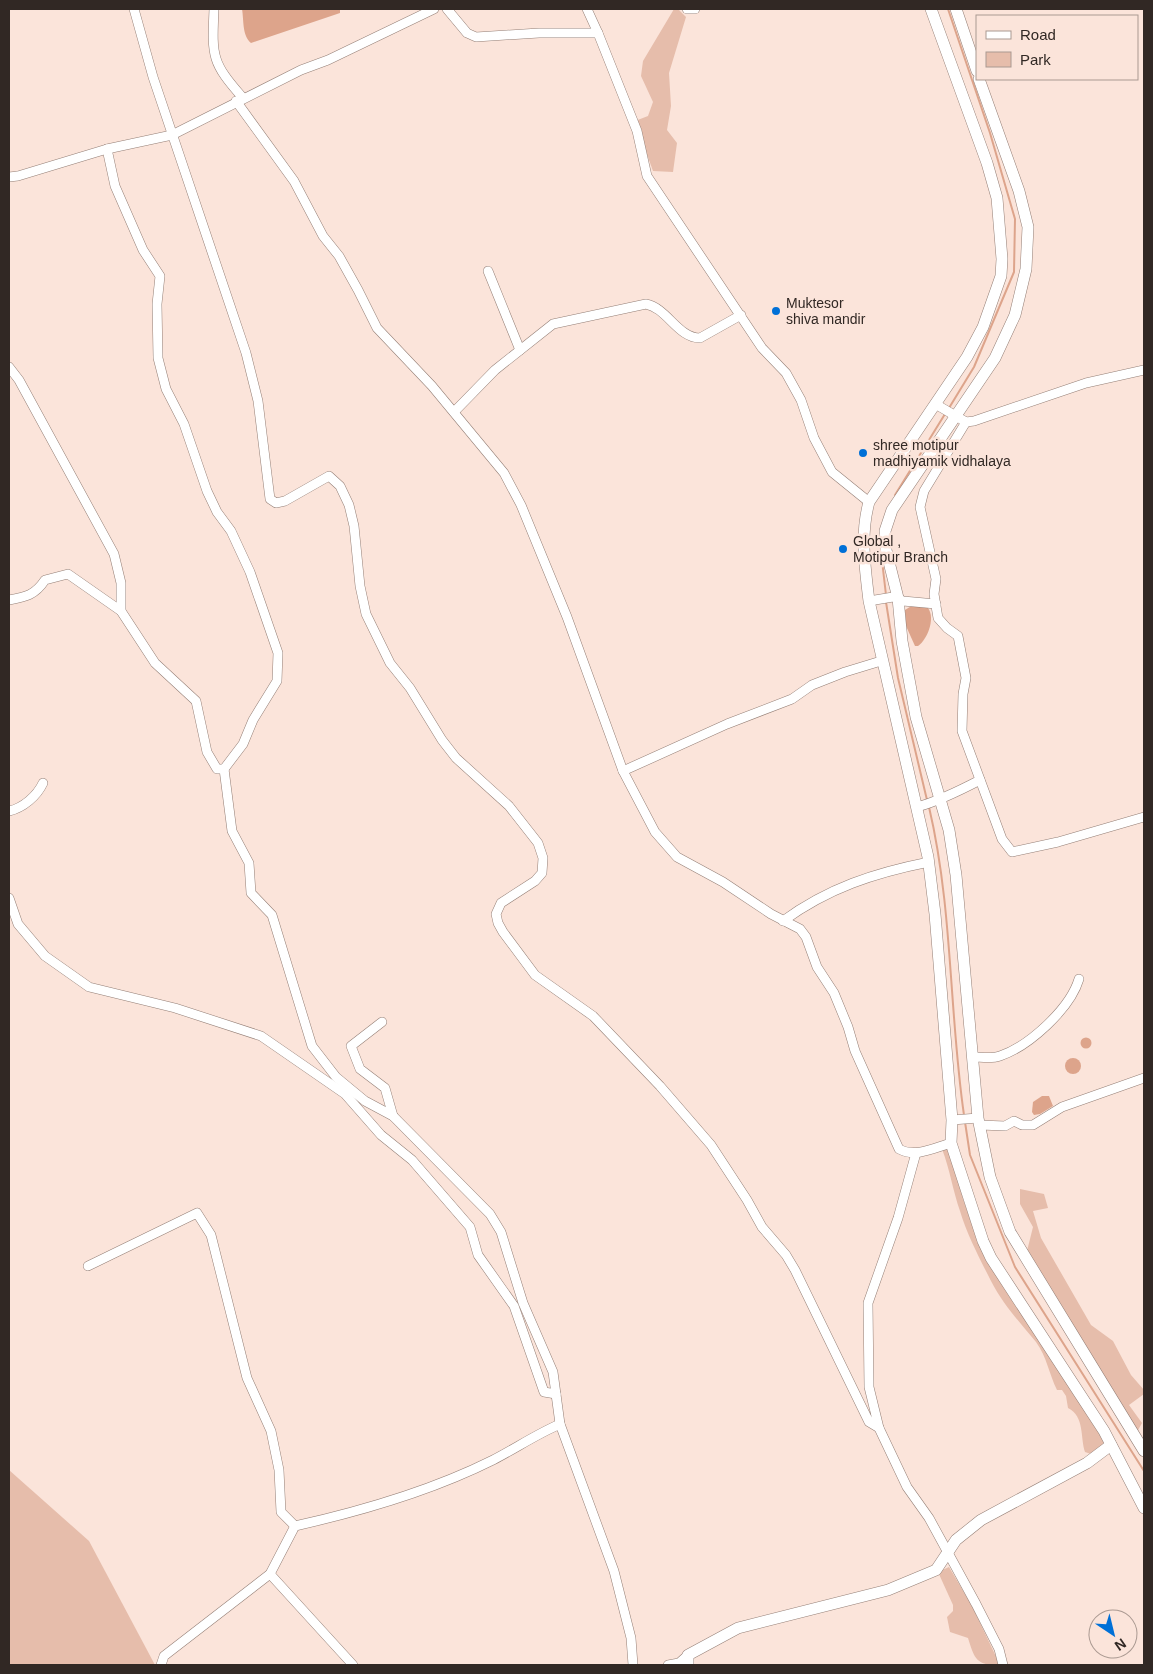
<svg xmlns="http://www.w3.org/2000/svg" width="1153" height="1674" font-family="Arial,sans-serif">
<rect width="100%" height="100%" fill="#fbe4da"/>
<!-- green -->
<g fill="#e6bdab">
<polygon points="674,9 678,9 686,17 669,73 671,106 667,130 677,143 673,172 653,171 635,121 648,116 653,102 641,76 643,61"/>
<path d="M942,1149h9l12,50 13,37 128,204 -2,8 -8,7 -9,-3c-5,-13 0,-36 -17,-44l-2,-12 -4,-6h-5c-8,-16 -10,-33 -21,-48 -17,-21 -32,-36 -45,-61 -11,-22 -24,-46 -31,-70 -7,-20 -10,-41 -18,-62z"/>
<polygon points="1020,1189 1044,1194 1048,1208 1033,1211 1041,1238 1091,1325 1113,1341 1131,1375 1144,1390 1144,1394 1129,1405 1142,1423 1137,1432 1026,1255 1033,1227 1020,1204"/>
<polygon points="9,1470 89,1541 155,1665 9,1665"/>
<path d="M949,1567l23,39 28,59c-24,0 -25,-5 -32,-27l-18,-6 -3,-15 6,-6v-6l-15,-33z"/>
</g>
<!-- water -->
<g fill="#dda48b">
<path d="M242,9h98v4l-89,30c-9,-8 -7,-22 -9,-34z"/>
<path d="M913,605l13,1c11,9 2,33 -8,40h-3l-9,-20 -1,-16z"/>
<circle cx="1086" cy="1043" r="5.5"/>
<circle cx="1073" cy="1066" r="8"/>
<polygon points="1042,1096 1049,1096 1053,1106 1040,1114 1034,1115 1032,1112 1033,1102"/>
</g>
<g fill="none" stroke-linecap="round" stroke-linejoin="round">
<!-- stream -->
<g stroke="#dda48b" stroke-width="2">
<polyline points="948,9 990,133 1015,219 1014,272 974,367 949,408"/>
<polyline points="895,495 945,414"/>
<polyline points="881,552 886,595"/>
<polyline points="886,602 898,678 927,800"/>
<path d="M929,807c24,102 20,206 35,308"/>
<polyline points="965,1122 970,1155 1015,1267 1144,1471"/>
</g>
<defs>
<g id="street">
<polyline points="134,9 153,77 246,353 258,401 270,499 276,503 285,501 329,476 340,486 349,505 354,526 360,586 366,614 390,663 410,688 442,740 456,758 509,806 538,843 543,858 542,873 535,881 501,903 496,914 498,923 503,932 535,975 593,1016 660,1086 711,1145 747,1200 762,1227 786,1255 795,1270 869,1422 879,1428 869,1387 868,1303 898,1218 916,1153"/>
<path d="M214,9c-2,47 -3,53 29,89"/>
<polyline points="447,9 467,33 476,37 539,33 598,33 637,131 647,176 762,348 786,373 801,400 814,438 832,472 869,502"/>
<polyline points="587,9 598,33"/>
<polyline points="687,9 695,9"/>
<path d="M236,101l58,80 29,55 16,20 19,34 19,38 55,58 72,87 17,32 46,112 56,154 32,61 22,25 46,25 48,32 29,15 6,8 11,30 17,26 14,34 7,24 44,98c16,9 35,-1 52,-6"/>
<polyline points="107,149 115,186 143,250 160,276 157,304 158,358 166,389 184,424 207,491 217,512 231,531 250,572 278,653 277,681 253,720 243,744 224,769"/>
<polyline points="9,177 18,176 107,149 172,135 301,70 328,60 434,9"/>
<polyline points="488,271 520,350"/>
<polyline points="9,367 19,380 114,554 121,583 121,611 155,663 196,701 207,752 217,769 224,769 232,831 249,863 251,893 272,915 312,1046 336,1077 365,1101 393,1116 490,1214 501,1232 523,1303 553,1372 560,1424"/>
<polyline points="937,405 966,422 974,421 1086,383 1144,370"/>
<path d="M454,412l41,-42 58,-46 93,-20c21,4 32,34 54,34l41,-23"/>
<polyline points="966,422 924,491 920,507 936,579 934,594 938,618 947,628 958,636 966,678 963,694 962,731 1002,839 1012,852 1058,842 1144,817"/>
<path d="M9,600c17,-3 26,-5 36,-20l23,-6 53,37"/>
<polyline points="869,601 893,597 903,601 936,604"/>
<polyline points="623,771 727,724 792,699 812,685 845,672 881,661"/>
<path d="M917,807c22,-6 42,-16 63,-27"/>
<path d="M9,811c14,-3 28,-15 34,-28"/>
<polyline points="9,898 18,924 45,956 89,987 175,1008 261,1036 345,1094 381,1135 412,1160 470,1227 478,1255 514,1306 544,1392 556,1394"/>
<path d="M783,921c45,-33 91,-48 146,-59"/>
<polyline points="382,1022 351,1046 360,1069 385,1088 393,1116"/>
<path d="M973,1057c8,0 19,2 27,-1 29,-10 70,-47 79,-77"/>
<polyline points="952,1120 978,1118"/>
<polyline points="980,1125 1005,1126 1014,1121 1022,1125 1033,1125 1062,1107 1144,1078"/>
<polyline points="88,1266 197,1213 211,1235 247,1378 271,1431 279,1470 281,1512 295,1526"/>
<polyline points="879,1428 907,1487 929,1518 976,1604 999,1649 1003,1665"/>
<polyline points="270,1574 353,1665"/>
<path d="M161,1665l3,-9 106,-82 25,-48c67,-15 136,-35 198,-66 23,-12 44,-26 67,-36l54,147 17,67 2,27"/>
<polyline points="668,1665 679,1663 688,1655"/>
</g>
<g id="secondary">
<path d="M931,9l56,154 10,35 5,61 -1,17 -18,51 -16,30 -98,145c-9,33 -4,65 0,99l59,256 7,57 17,206 -1,23 32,98 8,17 113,173 40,77"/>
<polyline points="956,9 977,71"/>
<polyline points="979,79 1019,191 1028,227 1026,269 1015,315 995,358 892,510 885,531 886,550 898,598 902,641 916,717 949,830 956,875 978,1118 990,1177 1010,1232 1144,1451"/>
<polyline points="688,1665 688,1655 738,1628 888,1590 936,1570 956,1540 981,1520 1087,1463 1111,1445"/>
</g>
</defs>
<!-- street casing -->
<use href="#street" stroke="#947f76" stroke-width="10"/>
<!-- secondary casing -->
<use href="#secondary" stroke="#947f76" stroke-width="12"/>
<!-- street -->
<use href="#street" stroke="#fff" stroke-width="9"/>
<!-- secondary -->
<use href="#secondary" stroke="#fff" stroke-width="11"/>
</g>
<!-- markers -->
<g fill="#0070d7" stroke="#fbe4da" stroke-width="2">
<circle cx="776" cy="311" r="5"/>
<circle cx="863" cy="453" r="5"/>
<circle cx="843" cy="549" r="5"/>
</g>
<g text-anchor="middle" stroke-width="5" stroke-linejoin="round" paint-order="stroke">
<!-- poi labels -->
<g font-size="14" fill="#312824" stroke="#fbe4da" text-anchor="start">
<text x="786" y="308">Muktesor<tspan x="786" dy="16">shiva mandir</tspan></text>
<text x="873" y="450">shree motipur<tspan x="873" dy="16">madhiyamik vidhalaya</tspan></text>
<text x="853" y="546">Global ,<tspan x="853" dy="16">Motipur Branch</tspan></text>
</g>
</g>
<!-- border -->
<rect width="1153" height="1674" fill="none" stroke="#312824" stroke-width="20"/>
<!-- legend -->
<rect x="976" y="15" width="162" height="65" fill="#fbe4da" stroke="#aa9991"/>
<rect x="986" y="31" width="25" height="8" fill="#ffffff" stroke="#aa9991"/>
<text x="1020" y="40" font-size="15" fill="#312824">Road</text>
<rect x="986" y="52" width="25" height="15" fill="#e6bdab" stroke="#aa9991"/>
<text x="1020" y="65" font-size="15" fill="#312824">Park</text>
<!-- north arrow -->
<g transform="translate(1113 1634) rotate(145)"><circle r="24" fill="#fbe4da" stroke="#aa9991"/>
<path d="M0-4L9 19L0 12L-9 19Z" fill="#0070d7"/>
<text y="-8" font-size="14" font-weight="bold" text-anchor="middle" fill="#312824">N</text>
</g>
</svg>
